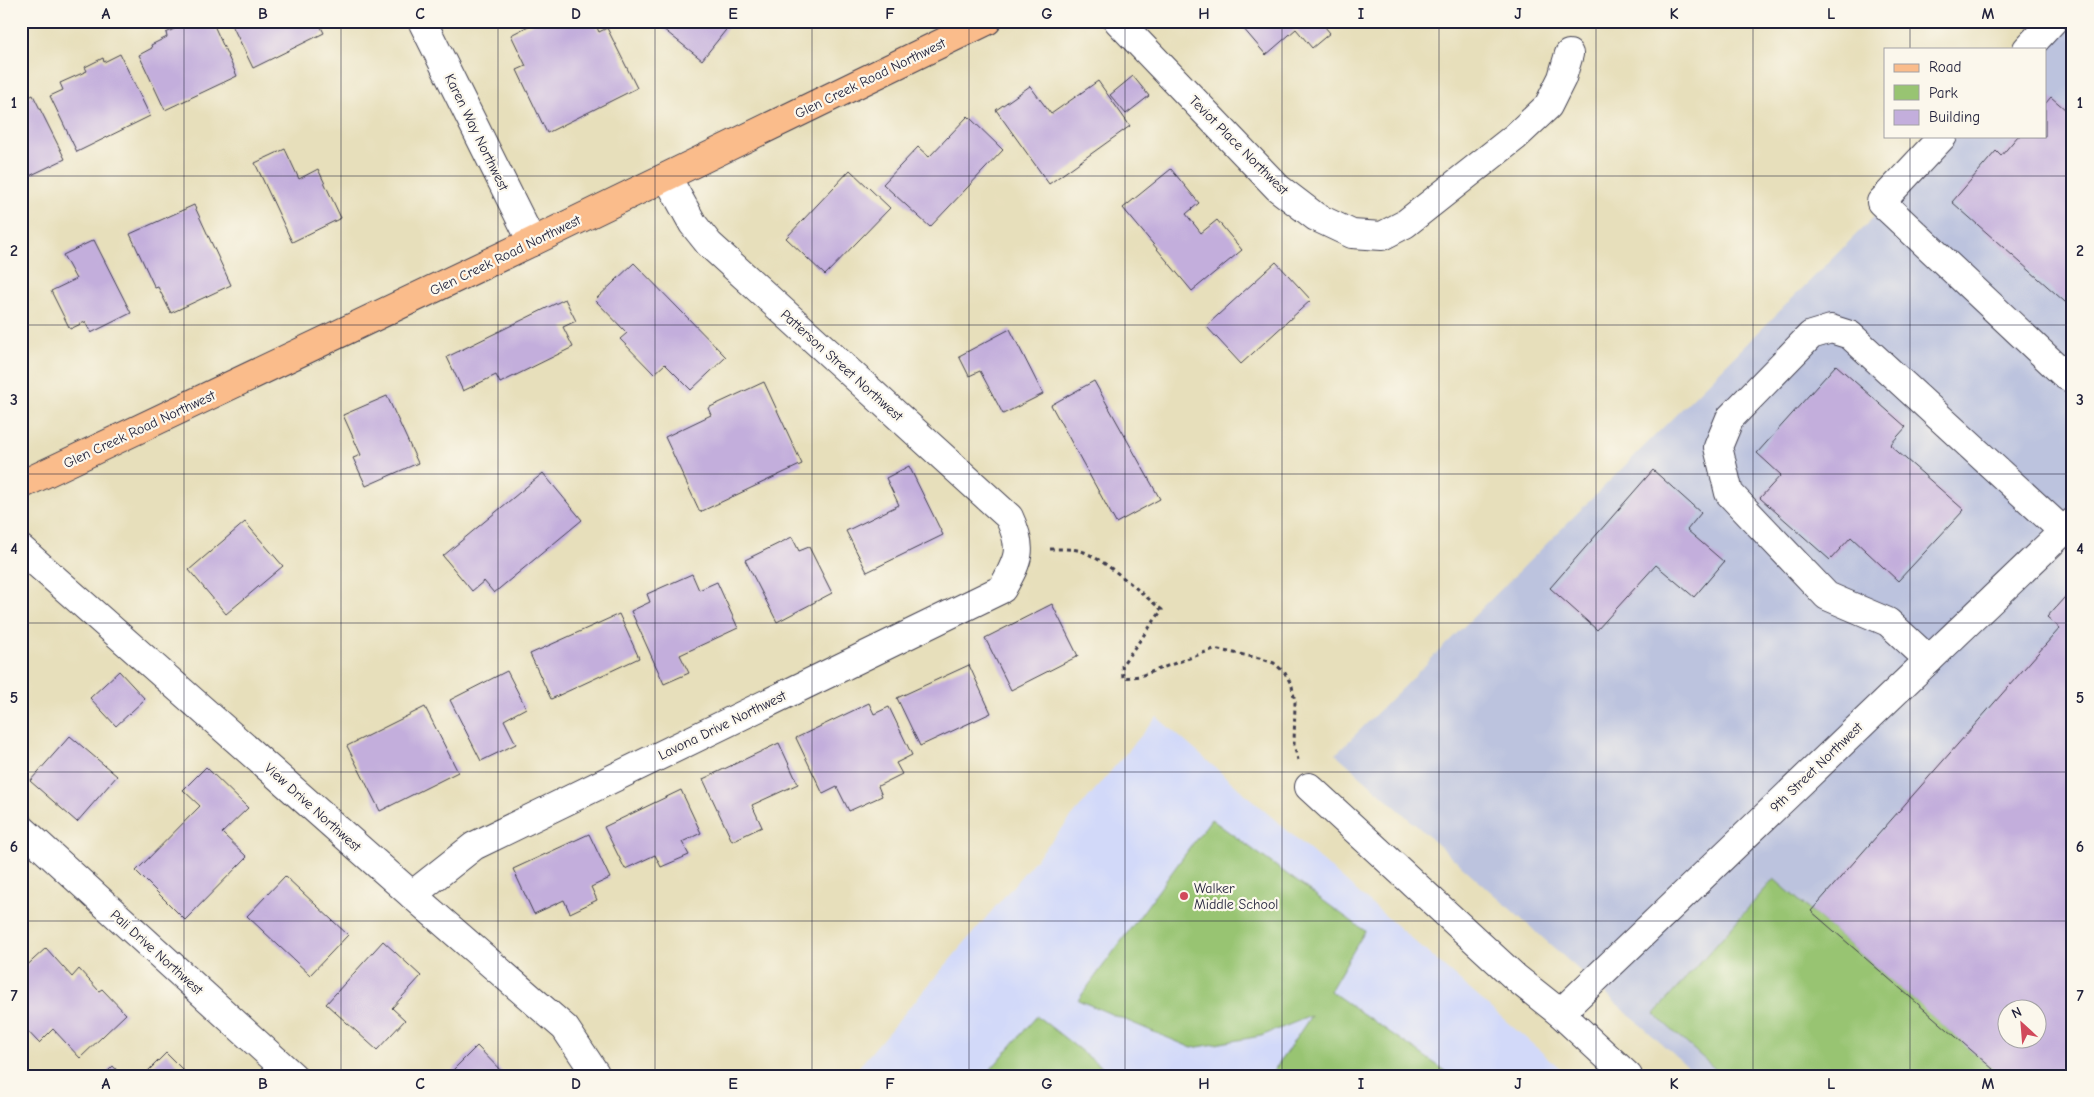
<svg xmlns="http://www.w3.org/2000/svg" width="2094" height="1097" font-family="'Comic Neue',sans-serif">
<rect width="100%" height="100%" fill="#fbf7ec"/>
<filter id="ink" filterUnits="userSpaceOnUse"><feTurbulence type="fractalNoise" baseFrequency=".02" numOctaves="2"/><feDisplacementMap in="SourceGraphic" scale="10" xChannelSelector="R" yChannelSelector="G"/><feConvolveMatrix kernelMatrix="1 2 1 2 8 2 1 2 1" color-interpolation-filters="sRGB"/></filter>
<filter id="wash" filterUnits="userSpaceOnUse"><feTurbulence type="fractalNoise" baseFrequency=".0096" numOctaves="4" result="noise"/><feDisplacementMap in="SourceGraphic" scale="20" xChannelSelector="R" yChannelSelector="G"/><feGaussianBlur stdDeviation="1.12" result="paint"/><feColorMatrix in="noise" values="0 0 0 0 0 0 0 0 0 0 0 0 0 0 0 0 0 1.4 0 .05"/><feComposite in="paint" operator="in"/></filter>
<g filter="url(#wash)">
<rect width="100%" height="100%" fill="#e7dfbb"/>
<!-- built -->
<polygon fill="#d2d9f9" points="1157,717 1569,1076 851,1076"/>
<!-- industrial -->
<path fill="#bcc3de" fill-rule="evenodd" d="M2071,21h2v1055h-375l-362,-322 619,-618h90v-87h-2zM2006,1010h30v30h-30z"/>
<!-- green -->
<g fill="#98c472" stroke="#5d7356">
<polygon points="1211,819 1365,931 1330,991 1453,1076 1270,1076 1311,1016 1261,1036 1192,1048 1078,1000"/>
<polygon points="1774,879 2002,1076 1723,1076 1654,1014"/>
<polygon points="1037,1016 1113,1076 985,1076"/>
</g>
<g id="blocks">
<!-- building -->
<g fill="#c3aedc" fill-rule="evenodd">
<polygon points="181,21 184,21 185,24 191,21 212,21 237,76 165,110 139,55 152,48 151,45 167,37 166,33 178,27 177,24"/>
<polygon points="230,21 318,21 324,33 253,68"/>
<polygon points="538,21 594,21 599,32 607,28 637,88 547,133 517,70 526,66 511,35"/>
<polygon points="653,21 733,21 702,60"/>
<polygon points="1237,21 1320,21 1330,33 1312,48 1296,29 1266,55"/>
<polygon points="120,54 150,116 77,152 50,96 63,90 60,83 87,71 85,67 103,58 104,62"/>
<polygon points="1133,76 1149,96 1126,114 1110,95"/>
<polygon points="1098,81 1130,126 1049,184 996,110 1030,86 1051,114"/>
<polygon points="33,95 65,159 21,180 21,101"/>
<polygon points="2051,97 2073,116 2073,309 1952,202 1996,151 2001,156 2018,136 2045,136 2045,104"/>
<polygon points="968,116 1003,150 930,227 883,184 918,147 929,157"/>
<polygon points="285,149 299,179 318,169 341,218 292,242 255,163"/>
<polygon points="1171,169 1199,203 1186,214 1201,233 1217,220 1242,250 1192,291 1123,208"/>
<polygon points="850,170 890,208 825,275 786,238"/>
<polygon points="194,205 231,285 171,313 158,287 155,288 130,234"/>
<polygon points="94,240 131,313 91,333 85,322 70,329 51,291 76,279 63,255"/>
<polygon points="1276,262 1311,300 1241,364 1206,326"/>
<polygon points="634,263 726,357 691,390 665,364 654,374 620,339 627,333 595,300"/>
<polygon points="565,299 576,321 563,327 573,347 500,383 496,375 463,391 447,357"/>
<polygon points="1010,329 1043,394 1003,414 980,371 969,376 959,356"/>
<polygon points="1836,365 1906,427 1890,445 1964,510 1898,581 1851,537 1830,560 1760,498 1781,475 1757,453"/>
<polygon points="1094,381 1160,499 1116,523 1051,405"/>
<polygon points="764,382 802,464 700,512 665,437 711,415 708,408"/>
<polygon points="387,396 418,463 366,486 353,458 361,455 343,415"/>
<polygon points="909,466 943,535 867,572 846,531 899,505 886,478"/>
<polygon points="1653,470 1701,513 1687,530 1724,562 1694,597 1656,565 1597,630 1550,588"/>
<polygon points="543,473 582,520 494,593 484,581 472,591 443,556"/>
<polygon points="245,522 283,566 226,614 189,570"/>
<polygon points="792,537 799,551 809,547 832,593 777,622 745,560"/>
<polygon points="692,574 699,590 717,582 738,628 680,655 689,673 664,684 631,611 650,602 647,594"/>
<path d="M2073,588v488h-72l-190,-165 249,-283 -13,-11zM2006,1010h30v30h-30z"/>
<polygon points="1052,604 1078,656 1011,690 985,638"/>
<polygon points="619,614 639,658 551,699 530,654"/>
<polygon points="969,665 991,713 920,746 897,698"/>
<polygon points="119,671 145,699 116,726 90,698"/>
<polygon points="507,671 526,708 504,720 516,744 481,761 450,700"/>
<polygon points="869,703 874,714 889,707 912,755 896,763 902,774 878,786 882,796 849,811 837,787 823,794 796,738"/>
<polygon points="425,707 458,772 380,811 347,746"/>
<polygon points="70,736 117,776 77,822 30,781"/>
<polygon points="779,743 798,784 752,805 762,827 732,841 703,779"/>
<polygon points="206,767 248,808 222,833 247,857 185,920 136,871 200,806 183,790"/>
<polygon points="681,790 701,833 682,842 689,855 661,867 655,855 625,869 604,827"/>
<polygon points="589,834 610,878 591,887 597,900 570,913 564,900 534,914 513,869"/>
<polygon points="285,876 348,935 310,975 247,916"/>
<polygon points="383,941 421,976 392,1008 405,1020 377,1050 326,1004"/>
<polygon points="46,948 72,977 79,969 99,991 102,989 126,1014 80,1058 53,1029 39,1043 21,1024 21,971"/>
<polygon points="477,1046 506,1076 447,1076"/>
<polygon points="166,1053 189,1076 143,1076"/>
<polygon points="113,1066 122,1076 103,1076"/>
</g>
</g>
</g>
<g filter="url(#ink)">
<use href="#blocks" fill-opacity="0" stroke="#403e4e" stroke-width="1"/>
<g fill="none" stroke-linecap="round" stroke-linejoin="round">
<defs>
<g id="minor">
<polyline points="422,21 532,242"/>
<polyline points="1118,21 1278,188 1316,217 1352,234 1382,236 1405,224 1515,137 1548,106 1562,78 1569,54"/>
<polyline points="2027,49 2053,21"/>
<polyline points="1943,136 1881,202 2066,376 2073,379"/>
<polyline points="21,549 412,895 565,1028 595,1073 594,1076"/>
<polyline points="1929,660 1888,622 1827,596 1729,493 1718,447 1730,418 1811,335 1831,329 1850,335 2063,531"/>
<polyline points="1309,787 1516,978 1560,1013 1628,1076"/>
<polyline points="21,828 293,1076"/>
<path d="M412,895l62,-49 528,-257c17,-30 22,-40 7,-72l-300,-273 -16,-20 -26,-47"/>
<polyline points="1560,1013 2073,522"/>
</g>
<polyline id="major" points="21,485 532,242 987,21"/>
</defs>
<!-- minor casing -->
<use href="#minor" stroke="#403e4e" stroke-width="30"/>
<!-- major casing -->
<use href="#major" stroke="#403e4e" stroke-width="30"/>
<!-- path -->
<path stroke="#403e4e" stroke-width="3" stroke-dasharray="4 4" stroke-linecap="butt" d="M1050,549c11,0 24,-1 34,3 24,10 57,41 78,58l-40,55 1,13 17,-2 74,-27 45,9 15,5 11,10 7,13 3,16 -1,43 4,15"/>
<!-- minor -->
<use href="#minor" stroke="#fff" stroke-width="28"/>
<!-- major -->
<use href="#major" stroke="#fabc8b" stroke-width="28"/>
</g>
</g>
<!-- grid -->
<path fill="none" stroke="#22223b" stroke-width="1" stroke-opacity="0.55" d="M184,21v1055M341,21v1055M498,21v1055M655,21v1055M812,21v1055M969,21v1055M1125,21v1055M1282,21v1055M1439,21v1055M1596,21v1055M1753,21v1055M1910,21v28M1910,136v940M21,176h2052M21,325h2052M21,474h2052M21,623h2052M21,772h2052M21,921h2052"/>
<!-- markers -->
<circle fill="#d1495b" stroke="#fbf7ec" stroke-width="2" cx="1184" cy="896" r="5"/>
<g text-anchor="middle" stroke-width="4.5" stroke-linejoin="round" paint-order="stroke">
<!-- street labels -->
<g font-size="14" fill="#22223b" stroke="#fbf7ec">
<text transform="translate(870 78) rotate(-26)" y="5">Glen Creek Road Northwest</text>
<text transform="translate(477 132) rotate(64)" y="5">Karen Way Northwest</text>
<text transform="translate(1239 145) rotate(45)" y="5">Teviot Place Northwest</text>
<text transform="translate(505 255) rotate(-26)" y="5">Glen Creek Road Northwest</text>
<text transform="translate(842 365) rotate(42)" y="5">Patterson Street Northwest</text>
<text transform="translate(139 429) rotate(-25)" y="5">Glen Creek Road Northwest</text>
<text transform="translate(722 725) rotate(-26)" y="5">Lavona Drive Northwest</text>
<text transform="translate(1816 767) rotate(-44)" y="5">9th Street Northwest</text>
<text transform="translate(313 807) rotate(42)" y="5">View Drive Northwest</text>
<text transform="translate(157 952) rotate(42)" y="5">Pali Drive Northwest</text>
</g>
<!-- poi labels -->
<g font-size="14" fill="#22223b" stroke="#fbf7ec" text-anchor="start">
<text x="1194" y="893">Walker<tspan x="1194" dy="16">Middle School</tspan></text>
</g>
</g>
<!-- margin -->
<rect width="2094" height="1097" fill="none" stroke="#fbf7ec" stroke-width="55"/>
<!-- legend -->
<rect x="1884" y="48" width="162" height="90" fill="#fbf7ec" stroke="#a4a2a5"/>
<rect x="1894" y="64" width="25" height="8" fill="#fabc8b" stroke="#a4a2a5"/>
<text x="1929" y="72" font-size="15" fill="#22223b">Road</text>
<rect x="1894" y="85" width="25" height="15" fill="#98c472" stroke="#a4a2a5"/>
<text x="1929" y="98" font-size="15" fill="#22223b">Park</text>
<rect x="1894" y="110" width="25" height="15" fill="#c3aedc" stroke="#a4a2a5"/>
<text x="1929" y="122" font-size="15" fill="#22223b">Building</text>
<!-- north arrow -->
<g transform="translate(2022 1024) rotate(334)"><circle r="24" fill="#fbf7ec" stroke="#a4a2a5"/>
<path d="M0-4L9 19L0 12L-9 19Z" fill="#d1495b"/>
<text y="-8" font-size="14" font-weight="bold" text-anchor="middle" fill="#22223b">N</text>
</g>
<rect x="28" y="28" width="2038" height="1042" fill="none" stroke="#22223b" stroke-width="2"/>
<g font-size="16" text-anchor="middle" font-weight="bold" fill="#22223b">
<text x="106" y="19">A</text>
<text x="263" y="19">B</text>
<text x="420" y="19">C</text>
<text x="576" y="19">D</text>
<text x="733" y="19">E</text>
<text x="890" y="19">F</text>
<text x="1047" y="19">G</text>
<text x="1204" y="19">H</text>
<text x="1361" y="19">I</text>
<text x="1518" y="19">J</text>
<text x="1674" y="19">K</text>
<text x="1831" y="19">L</text>
<text x="1988" y="19">M</text>
<text x="14" y="108">1</text>
<text x="2080" y="108">1</text>
<text x="14" y="256">2</text>
<text x="2080" y="256">2</text>
<text x="14" y="405">3</text>
<text x="2080" y="405">3</text>
<text x="14" y="554">4</text>
<text x="2080" y="554">4</text>
<text x="14" y="703">5</text>
<text x="2080" y="703">5</text>
<text x="14" y="852">6</text>
<text x="2080" y="852">6</text>
<text x="14" y="1001">7</text>
<text x="2080" y="1001">7</text>
<text x="106" y="1089">A</text>
<text x="263" y="1089">B</text>
<text x="420" y="1089">C</text>
<text x="576" y="1089">D</text>
<text x="733" y="1089">E</text>
<text x="890" y="1089">F</text>
<text x="1047" y="1089">G</text>
<text x="1204" y="1089">H</text>
<text x="1361" y="1089">I</text>
<text x="1518" y="1089">J</text>
<text x="1674" y="1089">K</text>
<text x="1831" y="1089">L</text>
<text x="1988" y="1089">M</text>
</g>
</svg>
